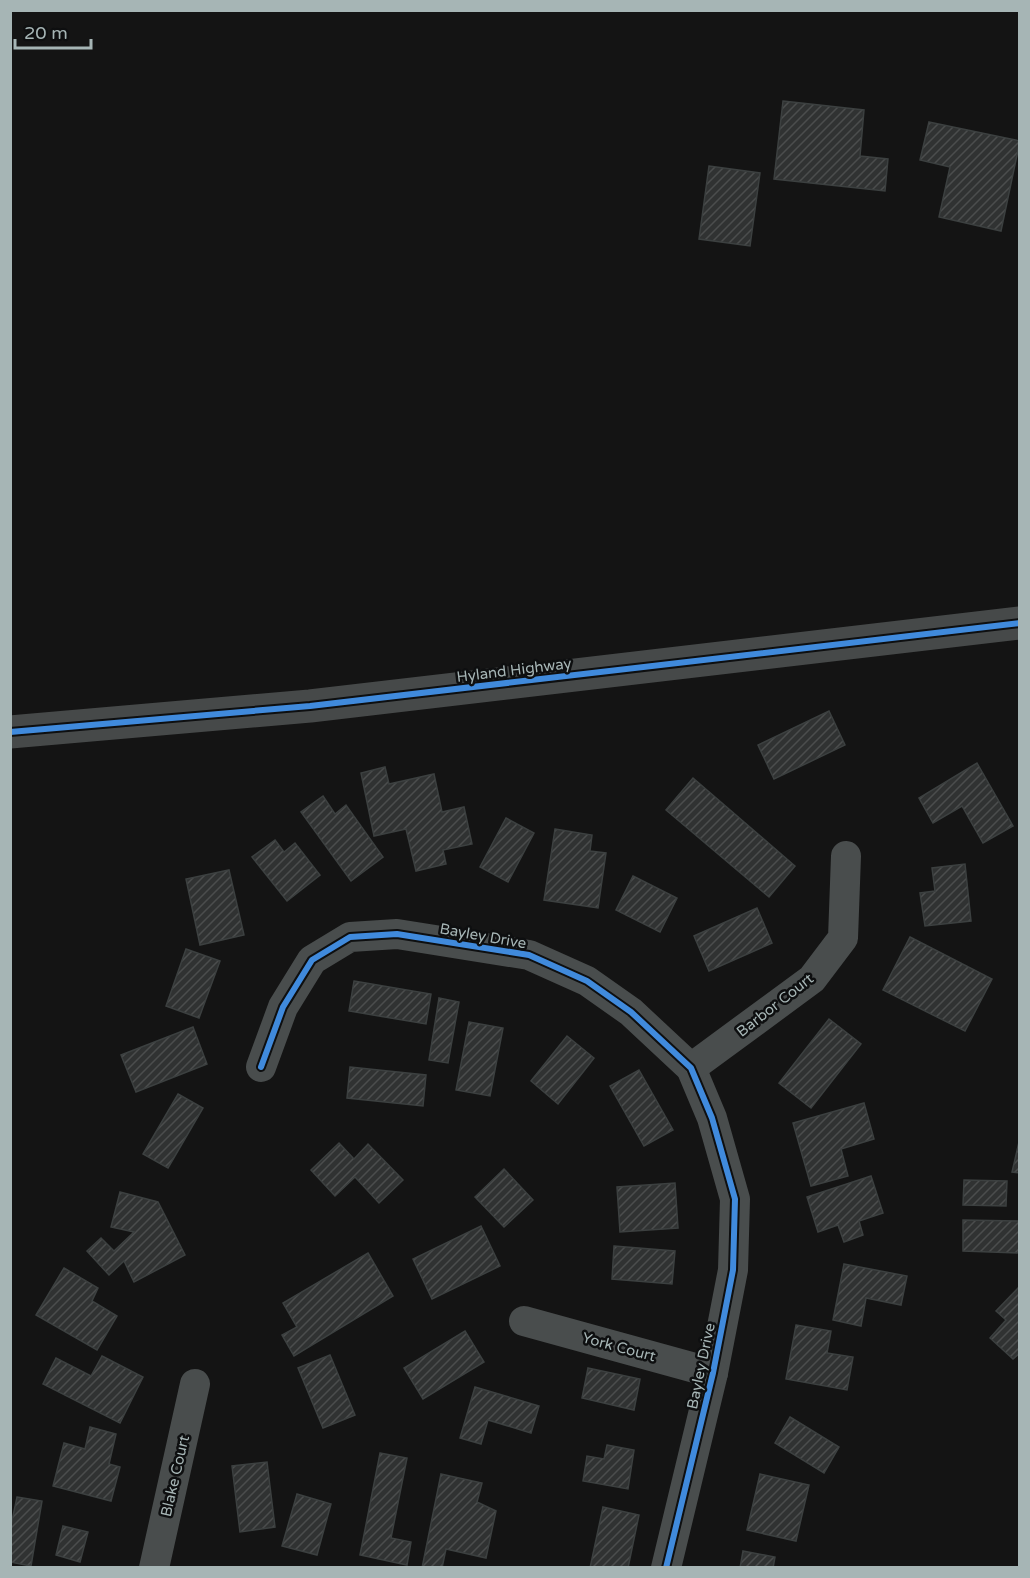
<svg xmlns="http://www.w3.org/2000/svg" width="1030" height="1578" font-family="'Varela Round',sans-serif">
<defs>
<pattern id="building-hatch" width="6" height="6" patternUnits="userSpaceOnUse" patternTransform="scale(1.5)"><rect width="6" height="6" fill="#303232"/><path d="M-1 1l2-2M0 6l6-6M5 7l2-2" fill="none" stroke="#4b4d4d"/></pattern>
</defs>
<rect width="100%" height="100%" fill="#141414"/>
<!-- building -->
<g fill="url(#building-hatch)" stroke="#3c4040" stroke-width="1.5">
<polygon points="783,101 864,110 860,156 888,159 885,191 774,179"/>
<polygon points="929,122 1020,141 1001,231 939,217 950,167 920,160"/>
<polygon points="709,166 760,173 750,246 699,239"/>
<polygon points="829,711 845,745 774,779 758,745"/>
<polygon points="977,763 1013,826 983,843 962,806 933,823 919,798"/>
<polygon points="385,767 389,784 434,774 442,812 464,807 472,844 443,850 446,864 416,871 406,829 374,836 361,773"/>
<polygon points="693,778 795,866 769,897 666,810"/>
<polygon points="323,796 335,814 346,805 383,857 351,881 301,812"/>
<polygon points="506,818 534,833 508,882 480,867"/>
<polygon points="555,829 592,835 590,851 606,853 598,908 544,900"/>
<polygon points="275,840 284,852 295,843 320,875 287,901 252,857"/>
<polygon points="965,864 971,921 925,926 920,893 935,891 932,868"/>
<polygon points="229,870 244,935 200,945 186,879"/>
<polygon points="633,876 677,898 660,932 616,910"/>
<polygon points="757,908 772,943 709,971 694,936"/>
<polygon points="910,937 992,979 965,1031 883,990"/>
<polygon points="186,949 220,961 199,1018 166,1006"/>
<polygon points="354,981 431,994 426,1024 349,1011"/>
<polygon points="439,998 459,1002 448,1063 429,1060"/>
<polygon points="829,1019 861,1044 811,1108 779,1083"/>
<polygon points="469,1022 503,1028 490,1096 456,1090"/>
<polygon points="193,1027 207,1064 136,1092 121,1055"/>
<polygon points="567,1036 594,1058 558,1104 531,1081"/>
<polygon points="350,1067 426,1075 423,1106 347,1098"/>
<polygon points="639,1070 673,1130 644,1146 610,1086"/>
<polygon points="178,1094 203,1108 168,1168 143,1154"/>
<polygon points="864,1103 874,1139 841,1149 848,1176 811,1186 793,1123"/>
<polygon points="1019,1142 1020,1142 1020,1173 1012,1172"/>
<polygon points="339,1143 354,1159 368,1144 403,1180 379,1203 355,1177 335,1196 311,1170"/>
<polygon points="504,1169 533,1200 504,1227 475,1197"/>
<polygon points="871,1176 883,1213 859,1221 863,1235 844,1242 838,1225 818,1232 807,1197"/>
<polygon points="964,1180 1007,1181 1006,1206 963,1205"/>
<polygon points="675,1183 678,1228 620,1232 617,1187"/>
<polygon points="120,1192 158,1202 185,1255 134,1282 124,1261 109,1275 87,1251 101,1238 114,1251 134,1232 111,1227"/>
<polygon points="963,1220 1020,1221 1020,1253 963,1251"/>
<polygon points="481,1226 500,1266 432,1299 413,1259"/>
<polygon points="614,1246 675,1251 672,1284 612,1279"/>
<polygon points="368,1253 393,1296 294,1356 282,1335 297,1327 283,1303"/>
<polygon points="844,1264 907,1276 901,1305 866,1298 861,1326 833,1320"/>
<polygon points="64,1268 98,1288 92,1301 117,1316 97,1350 36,1315"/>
<polygon points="1020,1286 1020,1353 1013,1359 990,1338 1006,1320 996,1311"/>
<polygon points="796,1325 831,1331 827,1353 853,1357 847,1390 786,1379"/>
<polygon points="465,1331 484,1362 423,1399 404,1368"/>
<polygon points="330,1355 355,1415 323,1428 298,1368"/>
<polygon points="102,1356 143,1377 120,1423 43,1384 56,1358 91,1376"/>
<polygon points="588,1368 640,1379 634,1410 582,1398"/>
<polygon points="475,1387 539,1406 531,1433 488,1420 481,1444 460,1438"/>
<polygon points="790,1417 839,1447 824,1473 775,1443"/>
<polygon points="90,1427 116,1434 109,1464 120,1467 111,1501 53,1486 64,1443 85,1449"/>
<polygon points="607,1445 634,1450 628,1489 583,1481 587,1456 604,1459"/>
<polygon points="380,1453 407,1458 391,1538 411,1542 407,1565 360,1555"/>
<polygon points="267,1462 275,1527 240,1532 232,1466"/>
<polygon points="441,1474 482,1483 477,1502 496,1511 486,1558 446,1549 442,1568 422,1568"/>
<polygon points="760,1474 809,1485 796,1541 747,1530"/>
<polygon points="297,1494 331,1504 317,1555 282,1546"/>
<polygon points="17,1497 42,1501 31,1566 10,1562 10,1530"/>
<polygon points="603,1507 639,1515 628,1568 590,1568"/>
<polygon points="63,1526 88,1532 80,1562 56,1555"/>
<polygon points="743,1551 775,1557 773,1568 740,1568"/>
</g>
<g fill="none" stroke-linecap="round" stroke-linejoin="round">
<!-- minor -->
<g stroke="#494d4d" stroke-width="30">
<polyline points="261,1067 283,1007 312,960 350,937 397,934 529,955 587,981 631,1012 691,1068 712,1118 735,1199 733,1270 713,1373 666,1568"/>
<polyline points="691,1068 812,979 843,938 846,856"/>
<polyline points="524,1321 713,1373"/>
<polyline points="154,1568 195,1384"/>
</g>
<!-- major -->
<polyline stroke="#464949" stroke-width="33" points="10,732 310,706 1020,623"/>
<defs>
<g id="cycleway">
<polyline points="10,732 310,706 1020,623"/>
<polyline points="261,1067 283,1007 312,960 350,937 397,934 529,955 587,981 631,1012 691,1068 712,1118 735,1199 733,1270 713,1373 666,1568"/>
</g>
</defs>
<!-- cycleway casing -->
<use href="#cycleway" stroke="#0e0f10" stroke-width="10"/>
<!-- cycleway -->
<use href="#cycleway" stroke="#408adc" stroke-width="6"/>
</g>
<g text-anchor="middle" stroke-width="5" stroke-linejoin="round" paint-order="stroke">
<!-- street labels -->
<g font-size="15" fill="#a6b5b5" stroke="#0e0f10">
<text transform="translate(514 670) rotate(-7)" y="5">Hyland Highway</text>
<text transform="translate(483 936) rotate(10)" y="5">Bayley Drive</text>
<text transform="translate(775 1005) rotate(-38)" y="5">Barbor Court</text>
<text transform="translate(619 1347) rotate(15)" y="5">York Court</text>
<text transform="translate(701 1366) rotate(-78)" y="5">Bayley Drive</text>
<text transform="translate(175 1476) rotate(-77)" y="5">Blake Court</text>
</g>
</g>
<!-- border -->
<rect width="1030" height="1578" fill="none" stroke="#a6b5b5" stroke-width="24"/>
<!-- scale -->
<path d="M15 39v9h76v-9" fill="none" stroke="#a6b5b5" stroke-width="3"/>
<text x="24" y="39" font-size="18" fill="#a6b5b5" stroke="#0e0f10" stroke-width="4.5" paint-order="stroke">20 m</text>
</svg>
